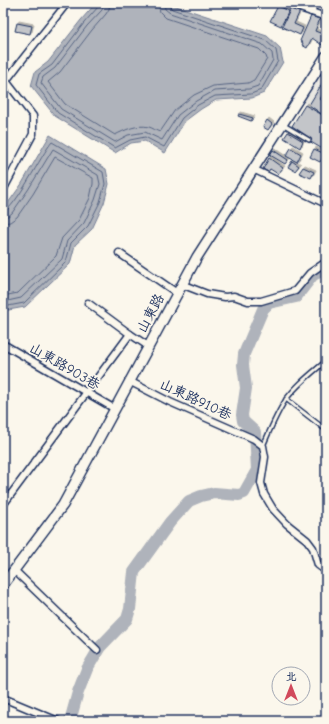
<svg xmlns="http://www.w3.org/2000/svg" width="329" height="724" font-family="'Comic Neue','LXGW WenKai TC',sans-serif">
<defs>
<filter id="shadow"><feDropShadow dx="2" dy="-2" stdDeviation="0" flood-color="#0004"/></filter>
</defs>
<rect width="100%" height="100%" fill="#fbf7ec"/>
<filter id="ink" filterUnits="userSpaceOnUse"><feTurbulence type="fractalNoise" baseFrequency=".025" numOctaves="2"/><feDisplacementMap in="SourceGraphic" scale="8" xChannelSelector="R" yChannelSelector="G"/><feConvolveMatrix kernelMatrix="1 2 1 2 8 2 1 2 1" color-interpolation-filters="sRGB"/></filter>
<g filter="url(#ink)">
<!-- built -->
<polygon fill="#eae8e2" points="326,63 326,116 302,102"/>
<!-- water -->
<g fill="#afb3bb" stroke="#747e96">
<polygon points="96,3 167,3 267,36 280,48 283,62 264,93 252,98 216,100 201,109 185,121 165,153 145,141 131,143 115,153 55,116 31,86 35,72 48,62 81,20"/>
<polygon points="50,135 106,169 109,184 104,203 92,229 75,245 70,264 25,307 3,311 3,210 21,185"/>
</g>
<g fill="none" stroke-linecap="round" stroke-linejoin="round">
<!-- shore -->
<g stroke="#566483" stroke-width="1">
<polyline points="99,3 98,7 84,23 52,65 39,74 36,85 58,113 115,148 130,140 145,137 164,147 182,118 198,105 215,96 251,94 261,90 278,61 276,50 265,40 172,9 169,6 169,3"/>
<polyline points="104,3 102,10 87,26 55,68 43,77 41,83 61,109 115,142 128,135 145,132 162,140 178,115 196,101 214,91 249,89 258,86 273,60 272,53 262,44 170,13 165,9 164,3"/>
<path d="M110,3l-1,6 -3,5 -14,16 -32,42 -12,10 17,22 50,31c10,-5 22,-11 34,-8 4,1 7,4 11,5l15,-22 19,-15 19,-9 35,-3 6,-3 13,-21 -1,-3 -7,-7 -93,-31 -6,-6 -2,-9"/>
<path d="M3,212c12,-2 39,-59 49,-70l51,30 2,12 -5,18 -12,24 -17,17 -5,19 -42,41 -21,4"/>
<polyline points="3,217 8,216 12,213 28,190 53,149 98,175 100,184 95,200 84,223 67,241 62,259 21,298 3,302"/>
<polyline points="3,223 10,222 17,217 33,194 55,157 93,178 93,184 90,198 79,220 62,238 56,256 18,293 3,296"/>
</g>
<!-- river -->
<polyline stroke="#afb3bb" stroke-width="12" points="70,721 78,692 87,669 100,647 127,619 130,609 134,572 170,522 189,501 201,496 214,493 239,495 244,493 257,470 255,432 243,421 242,415 246,388 243,365 244,354 263,309 269,303 296,297 313,275 326,269"/>
</g>
<!-- building -->
<g fill="#c3c5c9" stroke="#1b2f5e" filter="url(#shadow)">
<polygon points="278,6 289,11 281,26 270,21"/>
<polygon points="291,8 300,11 294,24 303,28 300,35 282,27"/>
<polygon points="311,16 320,19 315,31 320,33 322,33 326,22 326,45 323,44 322,45 312,38 307,48 302,45 303,43 300,41"/>
<polygon points="17,23 32,26 30,34 15,31"/>
<polygon points="326,77 326,89 320,99 326,103 326,110 323,115 309,105"/>
<polygon points="305,105 326,117 326,151 309,141 310,138 292,126"/>
<polygon points="239,114 253,118 251,121 238,116"/>
<polygon points="267,120 272,124 268,130 263,127"/>
<polygon points="288,132 303,141 300,148 284,138"/>
<polygon points="291,148 301,154 297,162 286,156"/>
<polygon points="314,149 325,154 320,162 310,157"/>
<polygon points="273,150 288,160 285,164 270,155"/>
<polygon points="269,158 283,168 278,174 270,169 268,172 263,169"/>
<polygon points="292,161 299,166 295,171 288,167"/>
<polygon points="303,167 314,172 311,178 299,173"/>
</g>
<g fill="none" stroke-linecap="round" stroke-linejoin="round">
<defs>
<g id="lane">
<polyline points="284,125 309,140"/>
<polyline points="286,399 326,430"/>
<path d="M263,446c7,-16 13,-31 22,-45 11,-16 27,-28 41,-40"/>
</g>
<g id="street">
<polyline points="285,3 326,17"/>
<polyline points="311,12 315,3"/>
<path d="M4,83l2,-2c20,-27 41,-52 61,-78"/>
<polyline points="253,169 326,204"/>
<polyline points="3,190 33,134 33,116 6,81"/>
<polyline points="119,253 177,293"/>
<polyline points="181,284 207,294 225,297 234,296 248,301 261,301 295,291 310,273 326,262"/>
<polyline points="88,303 130,334 148,346"/>
<polyline points="3,344 115,409"/>
<polyline points="129,381 170,402 254,439 263,446 265,457 261,483 264,494 273,509 287,524 307,540 313,548 318,565 326,571"/>
<polyline points="3,505 130,334"/>
<polyline points="14,570 97,650"/>
<polyline points="3,698 58,721"/>
</g>
<polyline id="secondary" points="3,585 63,505 197,257 326,56"/>
</defs>
<!-- lane casing -->
<use href="#lane" stroke="#1b2f5e" stroke-width="6"/>
<!-- street casing -->
<use href="#street" stroke="#1b2f5e" stroke-width="9"/>
<!-- secondary casing -->
<use href="#secondary" stroke="#1b2f5e" stroke-width="12"/>
<!-- lane -->
<use href="#lane" stroke="#fbf7ec" stroke-width="3"/>
<!-- street -->
<use href="#street" stroke="#fbf7ec" stroke-width="6"/>
<!-- secondary -->
<use href="#secondary" stroke="#fbf7ec" stroke-width="9"/>
</g>
</g>
<g text-anchor="middle" stroke-width="3.5" stroke-linejoin="round" paint-order="stroke">
<!-- street labels -->
<g font-size="14" fill="#1b2f5e" stroke="#fbf7ec">
<text transform="translate(150 313) rotate(-62)" y="5">山東路</text>
<text transform="translate(65 366) rotate(30)" y="5">山東路903巷</text>
<text transform="translate(196 399) rotate(25)" y="5">山東路910巷</text>
</g>
</g>
<!-- margin -->
<rect width="329" height="724" fill="none" stroke="#fbf7ec" stroke-width="16"/>
<rect x="8" y="8" width="313" height="708" fill="none" stroke="#1b2f5e" stroke-width="1.5" filter="url(#ink)"/>
<!-- north arrow -->
<g transform="translate(291 686)"><circle r="19" fill="#fbf7ec" stroke="#a1a7b3"/>
<path d="M0-3L7 15L0 10L-7 15Z" fill="#d1495b"/>
<text y="-6" font-size="11" font-weight="bold" text-anchor="middle" fill="#1b2f5e">北</text>
</g>
</svg>
